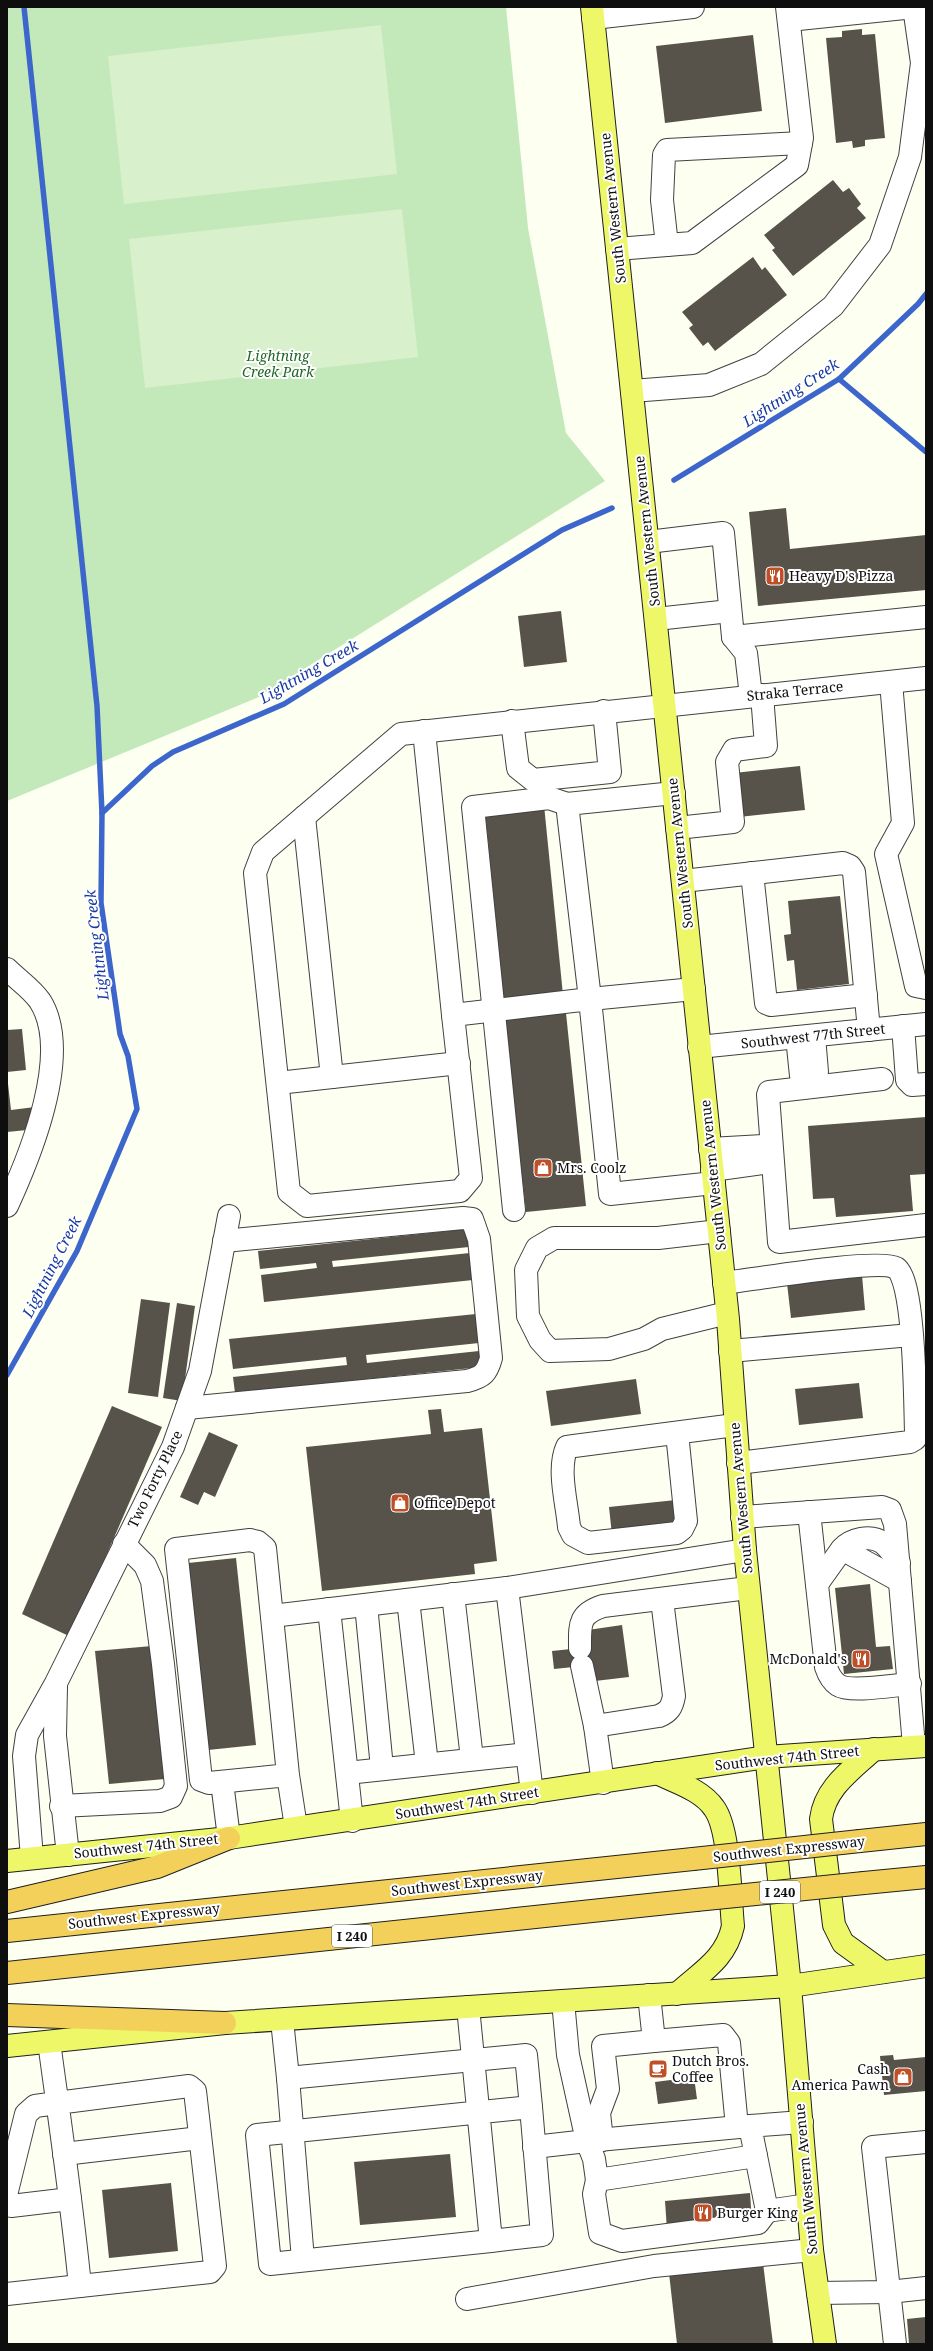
<svg xmlns="http://www.w3.org/2000/svg" width="933" height="2351" font-family="'Noto Serif',serif">
<rect width="100%" height="100%" fill="#fdfff0"/>
<!-- green -->
<polygon fill="#c3e9ba" points="7,7 506,7 528,228 566,433 605,481 259,697 7,801"/>
<!-- pitch -->
<g fill="#d8f0cb">
<polygon points="381,25 397,174 124,204 108,56"/>
<polygon points="402,209 418,357 145,388 129,239"/>
</g>
<g fill="none" stroke-linecap="round" stroke-linejoin="round">
<!-- stream -->
<g stroke="#3d66cc" stroke-width="5.5">
<polyline points="839,379 926,452"/>
<polyline points="674,480 839,379 918,304 926,294"/>
<polyline points="102,813 152,766 173,752 284,704 562,530 612,508"/>
<polyline points="7,1375 77,1251 137,1109 128,1056 120,1034 101,903 102,813 97,706 24,7"/>
</g>
</g>
<!-- building -->
<g fill="#57534b">
<polygon points="862,29 862,35 875,34 885,138 865,140 865,146 853,148 852,141 836,143 826,38 842,37 842,31"/>
<polygon points="753,35 762,111 665,123 656,46"/>
<polygon points="833,180 843,192 849,188 861,204 857,208 866,218 793,276 772,250 775,248 764,235"/>
<polygon points="753,257 762,270 765,267 787,295 715,351 708,342 703,346 689,328 693,325 682,312"/>
<polygon points="786,508 790,549 926,535 926,590 758,606 749,512"/>
<polygon points="561,611 567,662 524,667 518,616"/>
<polygon points="800,766 805,810 739,817 734,773"/>
<polygon points="544,805 563,995 504,1001 485,811"/>
<polygon points="840,896 849,984 797,990 794,960 787,961 784,935 791,934 788,901"/>
<polygon points="566,1013 586,1206 526,1212 505,1019"/>
<polygon points="22,1029 26,1070 7,1072 7,1030"/>
<polygon points="7,1075 11,1110 35,1107 37,1129 7,1132"/>
<polygon points="926,1117 926,1174 910,1175 913,1211 836,1217 834,1198 813,1199 808,1126"/>
<polygon points="467,1229 469,1247 332,1261 333,1267 470,1253 473,1280 264,1302 261,1275 317,1268 316,1263 260,1269 258,1251"/>
<polygon points="862,1275 865,1310 791,1318 787,1283"/>
<polygon points="141,1299 170,1303 158,1397 128,1393"/>
<polygon points="177,1303 195,1306 182,1401 163,1398"/>
<polygon points="476,1314 479,1343 366,1355 367,1363 479,1351 481,1367 235,1393 233,1377 347,1365 346,1357 233,1369 229,1339"/>
<polygon points="636,1379 641,1414 551,1426 546,1391"/>
<polygon points="859,1383 863,1418 799,1425 795,1389"/>
<polygon points="112,1406 162,1427 71,1637 22,1614"/>
<polygon points="441,1409 444,1432 482,1428 497,1561 474,1564 475,1574 322,1591 306,1447 431,1434 428,1410"/>
<polygon points="209,1432 238,1445 215,1497 204,1492 198,1505 180,1497"/>
<polygon points="676,1500 679,1528 612,1535 609,1507"/>
<polygon points="236,1558 256,1745 208,1750 188,1563"/>
<polygon points="870,1584 876,1647 890,1646 893,1669 844,1674 835,1588"/>
<polygon points="622,1625 629,1677 595,1681 593,1665 554,1669 552,1651 590,1647 588,1630"/>
<polygon points="152,1646 165,1779 109,1784 95,1651"/>
<polygon points="893,2055 894,2060 926,2057 926,2091 884,2095 880,2056"/>
<polygon points="694,2077 697,2099 658,2104 655,2082"/>
<polygon points="450,2154 456,2217 360,2225 354,2162"/>
<polygon points="171,2183 178,2251 109,2258 102,2190"/>
<polygon points="750,2193 752,2222 667,2230 665,2201"/>
<polygon points="763,2263 773,2344 677,2344 669,2273"/>
<polygon points="926,2317 926,2344 909,2344 907,2319"/>
</g>
<g fill="none" stroke-linecap="round" stroke-linejoin="round">
<defs>
<g id="minor">
<polyline points="593,18 693,7"/>
<polyline points="789,20 914,7"/>
<polyline points="667,245 662,200 664,155 667,150 801,143"/>
<polyline points="617,249 692,243 797,165 802,138 787,7"/>
<polyline points="632,391 709,385 761,364 833,306 880,245 910,157 922,63 914,7"/>
<polyline points="648,542 723,533 733,637 926,617"/>
<polyline points="656,619 730,611"/>
<polyline points="733,637 746,653 751,696"/>
<polyline points="891,682 903,823 886,854 916,986 926,988"/>
<polyline points="512,721 518,768 533,780 610,772 604,711"/>
<polyline points="424,731 453,1015"/>
<polyline points="674,793 567,804 590,999 694,989"/>
<polyline points="304,817 332,1077"/>
<polyline points="677,828 733,822 727,762 734,750 766,746 762,695"/>
<polyline points="752,873 766,1003 771,1005 866,995"/>
<polyline points="683,881 843,863 850,866 854,872 869,1030"/>
<path d="M7,969c10,10 25,20 33,32 33,52 -10,155 -33,205"/>
<polyline points="903,1026 907,1080 912,1085 926,1084"/>
<polyline points="797,1037 801,1076 810,1086 817,1072 814,1036"/>
<polyline points="699,1047 926,1024"/>
<polyline points="882,1079 769,1092 768,1095 779,1242 926,1225"/>
<polyline points="278,1083 459,1063"/>
<polyline points="710,1149 763,1146 772,1154 763,1163 712,1170"/>
<polyline points="714,1183 610,1194 590,999 453,1015 471,1178 460,1191 307,1206 289,1192 255,873 263,852 401,734 926,678"/>
<polyline points="514,1210 473,807 549,798 567,804"/>
<polyline points="719,1231 658,1238 554,1238 537,1248 526,1270 528,1316 540,1340 550,1351 609,1349 644,1339 662,1329 727,1313"/>
<path d="M724,1283c27,-3 155,-25 172,-15 19,12 19,137 20,164l-1,7 -5,3 -172,21"/>
<polyline points="730,1351 911,1335"/>
<path d="M187,1408l280,-27c16,-4 20,-8 24,-23l-12,-119 -7,-20 -9,-1 -239,23"/>
<path d="M677,1433l9,88 -4,8 -5,4 -89,10 -15,-8 -4,-8c-2,-24 -12,-58 -2,-80l7,-1 161,-21"/>
<path d="M809,1512l17,155c2,6 6,14 12,18 12,8 57,0 72,-1"/>
<polyline points="742,1517 882,1507 890,1510 895,1524 914,1746"/>
<path d="M842,1549c9,-10 29,-15 41,-6 7,5 11,13 16,20"/>
<polyline points="817,1584 842,1549 900,1581"/>
<polyline points="507,1588 532,1793"/>
<polyline points="453,1594 472,1759"/>
<polyline points="408,1600 427,1764"/>
<polyline points="366,1605 382,1768"/>
<polyline points="329,1609 352,1821"/>
<polyline points="272,1616 507,1588 745,1550"/>
<path d="M580,1648c0,-23 -2,-34 23,-42l145,-18"/>
<polyline points="582,1666 595,1726 603,1783"/>
<polyline points="56,1686 55,1736 68,1855"/>
<path d="M595,1726l64,-10c10,-4 13,-9 15,-20l-12,-96"/>
<polyline points="347,1773 527,1754"/>
<polyline points="288,1775 209,1783 201,1780 176,1549 250,1540 258,1542 265,1548 288,1775 296,1827"/>
<polyline points="222,1782 229,1838"/>
<polyline points="61,1806 160,1801 171,1797 176,1786 163,1664 152,1581 145,1565 124,1544"/>
<polyline points="32,1858 24,1756 27,1735 56,1683 173,1447 200,1371 229,1216"/>
<polyline points="649,1995 654,2041 723,2035 729,2043 737,2127"/>
<path d="M468,2007c7,78 15,156 23,234l-221,23 -13,-129 274,-28 11,128 -51,6"/>
<polyline points="282,2020 288,2078 526,2055 531,2107"/>
<polyline points="288,2078 303,2260"/>
<polyline points="750,2126 587,2141 594,2159 597,2180 756,2156 750,2126 802,2122"/>
<polyline points="602,2140 599,2113 608,2089 603,2046 654,2041"/>
<polyline points="534,2147 587,2141 568,2055 563,2001"/>
<polyline points="64,2154 200,2138"/>
<polyline points="597,2180 594,2194 600,2233 622,2241 758,2223 767,2211 756,2156"/>
<path d="M7,2191l19,-77 9,-8 22,-3 132,-17 6,5 20,175 -5,6 -130,14c-8,-82 -20,-163 -31,-244"/>
<polyline points="7,2203 11,2206 70,2199"/>
<polyline points="767,2211 808,2205"/>
<polyline points="818,2293 889,2292 926,2288"/>
<polyline points="7,2294 80,2286"/>
<polyline points="467,2299 654,2266 812,2250"/>
<polyline points="895,2344 873,2147 926,2142"/>
</g>
<g id="major">
<polyline points="592,7 728,1319 745,1550 790,1986 812,2250 825,2344"/>
<path d="M874,1749c-22,21 -49,38 -53,70l13,106 9,18 40,29"/>
<path d="M657,1773c18,9 45,17 57,35 16,21 16,89 19,118 -7,33 -32,46 -56,68"/>
<polyline points="7,1861 229,1838 766,1757 926,1746"/>
<polyline points="7,2046 225,2023 790,1986 926,1966"/>
</g>
<g id="highway">
<polyline points="860,1841 926,1834"/>
<polyline points="864,1883 926,1877"/>
<polyline points="7,1902 157,1867 229,1838"/>
<polyline points="7,1931 693,1859"/>
<polyline points="7,1973 696,1900"/>
<polyline points="7,2015 225,2023"/>
</g>
</defs>
<!-- minor casing -->
<use href="#minor" stroke="#414141" stroke-width="24"/>
<!-- major casing -->
<use href="#major" stroke="#1f1f1f" stroke-width="24"/>
<!-- highway casing -->
<use href="#highway" stroke="#1f1f1f" stroke-width="24"/>
<!-- minor -->
<use href="#minor" stroke="#fff" stroke-width="22"/>
<!-- major -->
<use href="#major" stroke="#edf768" stroke-width="22"/>
<!-- highway -->
<use href="#highway" stroke="#f3d05a" stroke-width="22"/>
<defs>
<g id="highway-bridge">
<polyline points="693,1859 860,1841"/>
<polyline points="696,1900 864,1883"/>
</g>
</defs>
<!-- highway-bridge casing -->
<use href="#highway-bridge" stroke="#1f1f1f" stroke-width="24" stroke-linecap="butt"/>
<!-- highway-bridge -->
<use href="#highway-bridge" stroke="#f3d05a" stroke-width="22"/>
</g>
<!-- icons -->
<defs>
<symbol id="restaurant-square" viewBox="-11 -11 22 22"><rect x="-9" y="-9" width="18" height="18" rx="4" fill="#be4f27" stroke="#fff"/><path d="M-5-6h1v4h1v-4h1v4h1v-4h1v5L-1.5 .5V6h-2V.5L-5-1ZM5-6V6H3V1.5H1.5Q1.5-4 5-6Z" fill="#fff"/></symbol>
<symbol id="shop-square" viewBox="-11 -11 22 22"><rect x="-9" y="-9" width="18" height="18" rx="4" fill="#be4f27" stroke="#fff"/><path d="M-5-2.5h2.3a2.7 3.5 0 0 1 5.4 0H5L5.5 6h-11ZM-1.5-2.5h3a1.5 2.3 0 0 0-3 0Z" fill="#fff"/></symbol>
<symbol id="cafe-square" viewBox="-11 -11 22 22"><rect x="-9" y="-9" width="18" height="18" rx="4" fill="#be4f27" stroke="#fff"/><path d="M-5.5-4.5H6V0H3Q3 3.5 0 3.5H-2.5Q-5.5 3.5-5.5 0ZM3-3.2v2h1.7v-2ZM-6 4.5H4V6H-6Z" fill="#fff"/></symbol>
</defs>
<g fill-rule="evenodd">
<use href="#restaurant-square" x="764" y="565" width="22" height="22"/>
<use href="#shop-square" x="532" y="1157" width="22" height="22"/>
<use href="#shop-square" x="389" y="1492" width="22" height="22"/>
<use href="#restaurant-square" x="850" y="1648" width="22" height="22"/>
<use href="#cafe-square" x="647" y="2058" width="22" height="22"/>
<use href="#shop-square" x="892" y="2066" width="22" height="22"/>
<use href="#restaurant-square" x="692" y="2202" width="22" height="22"/>
</g>
<g text-anchor="middle" stroke-width="4" stroke-linejoin="round" paint-order="stroke">
<!-- shield labels -->
<g fill="#fff" stroke="#565656" stroke-width="1">
<rect x="760" y="1881" width="40" height="22" rx="3"/>
<rect x="332" y="1925" width="40" height="22" rx="3"/>
</g>
<g font-size="13" font-weight="bold" fill="#0e0e0e">
<text x="780" y="1897">I 240</text>
<text x="352" y="1941">I 240</text>
</g>
<!-- street labels -->
<g font-size="14" fill="#0e0e0e" stroke="#fff">
<text transform="translate(613 208) rotate(-96)" y="5">South Western Avenue</text>
<text transform="translate(647 531) rotate(-96)" y="5">South Western Avenue</text>
<text transform="translate(795 691) rotate(-6)" y="5">Straka Terrace</text>
<text transform="translate(680 853) rotate(-96)" y="5">South Western Avenue</text>
<text transform="translate(813 1036) rotate(-6)" y="5">Southwest 77th Street</text>
<text transform="translate(713 1175) rotate(-96)" y="5">South Western Avenue</text>
<text transform="translate(155 1479) rotate(-64)" y="5">Two Forty Place</text>
<text transform="translate(741 1498) rotate(-95)" y="5">South Western Avenue</text>
<text transform="translate(787 1758) rotate(-6)" y="5">Southwest 74th Street</text>
<text transform="translate(467 1803) rotate(-9)" y="5">Southwest 74th Street</text>
<text transform="translate(146 1846) rotate(-6)" y="5">Southwest 74th Street</text>
<text transform="translate(789 1849) rotate(-6)" y="5">Southwest Expressway</text>
<text transform="translate(467 1883) rotate(-6)" y="5">Southwest Expressway</text>
<text transform="translate(144 1916) rotate(-6)" y="5">Southwest Expressway</text>
<text transform="translate(806 2179) rotate(-95)" y="5">South Western Avenue</text>
</g>
<!-- park labels -->
<g font-size="14" font-style="italic" fill="#1f6626" stroke="#fff">
<text x="278" y="361">Lightning<tspan x="278" dy="16">Creek Park</tspan></text>
</g>
<!-- poi labels -->
<g font-size="14" fill="#0e0e0e" stroke="#fff" text-anchor="start">
<text x="789" y="581">Heavy D's Pizza</text>
<text x="557" y="1173">Mrs. Coolz</text>
<text x="414" y="1508">Office Depot</text>
<text x="847" y="1664" text-anchor="end">McDonald's</text>
<text x="672" y="2066">Dutch Bros.<tspan x="672" dy="16">Coffee</tspan></text>
<text x="889" y="2074" text-anchor="end">Cash<tspan x="889" dy="16">America Pawn</tspan></text>
<text x="717" y="2218">Burger King</text>
</g>
<!-- water labels -->
<g font-size="15" font-style="italic" fill="#183aa0" stroke="#fff">
<text transform="translate(791 393) rotate(-33)" y="5">Lightning Creek</text>
<text transform="translate(309 672) rotate(-30)" y="5">Lightning Creek</text>
<text transform="translate(97 945) rotate(-97)" y="5">Lightning Creek</text>
<text transform="translate(52 1267) rotate(-63)" y="5">Lightning Creek</text>
</g>
</g>
<!-- border -->
<rect width="933" height="2351" fill="none" stroke="#0e0e0e" stroke-width="16"/>
</svg>
